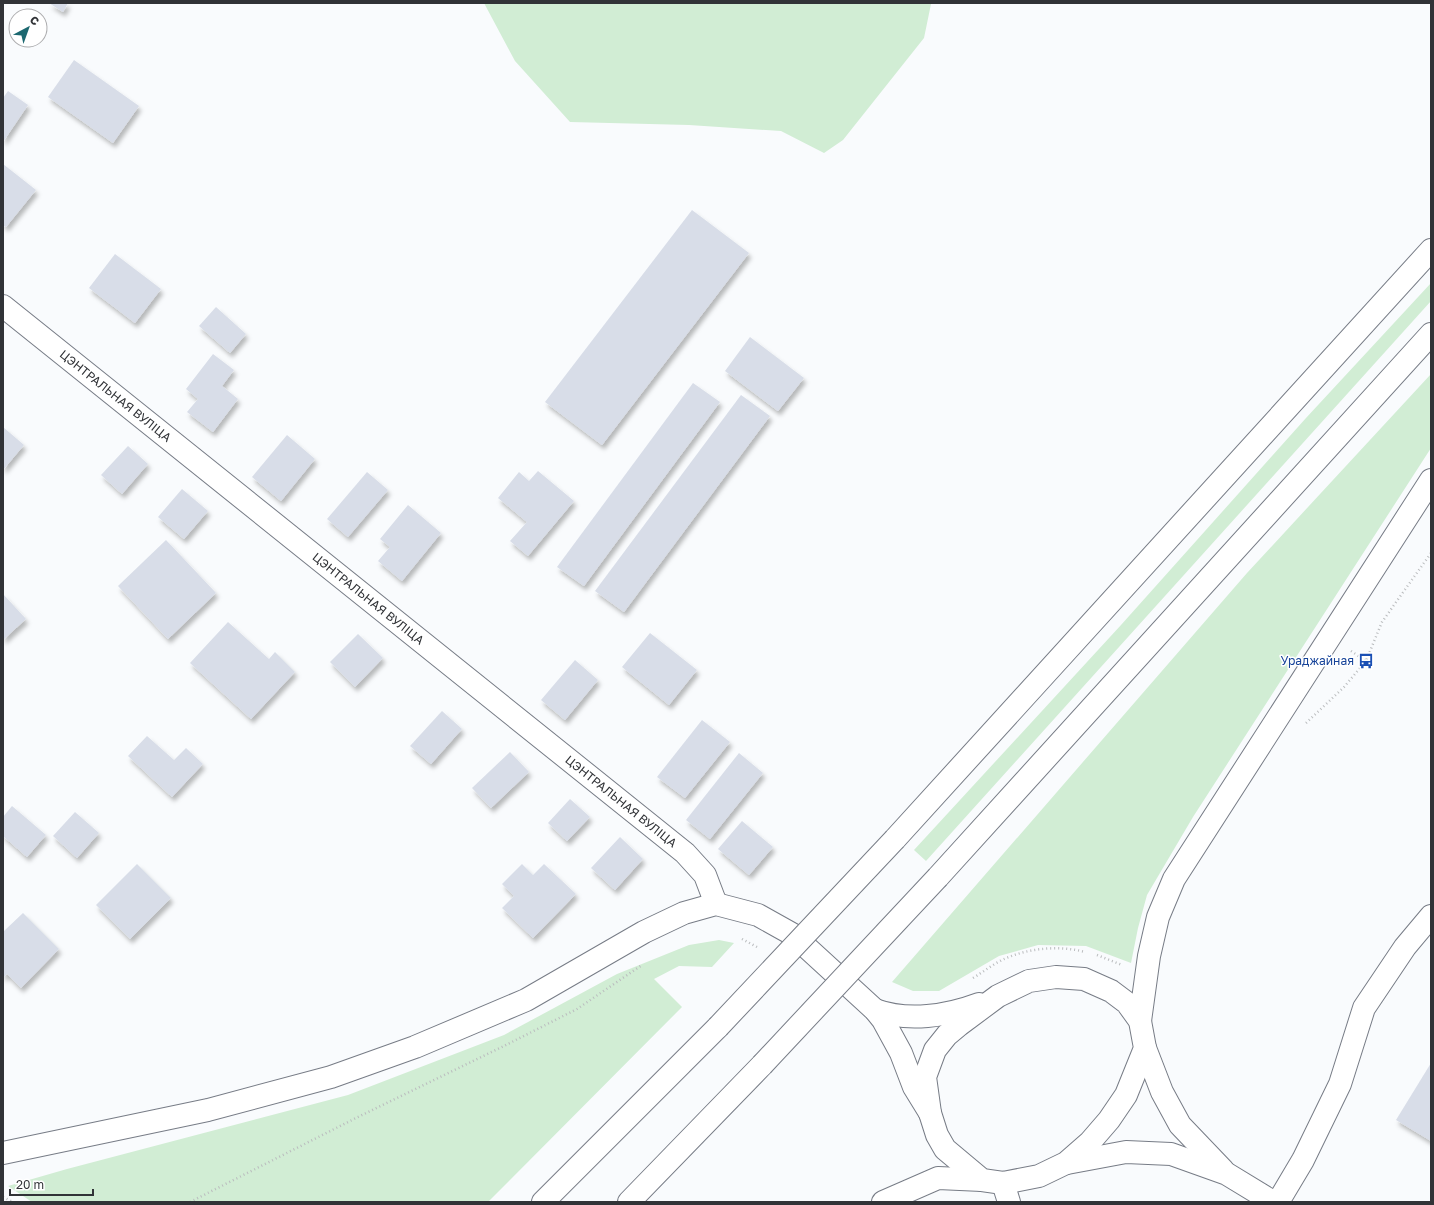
<svg xmlns="http://www.w3.org/2000/svg" width="1434" height="1205" font-family="'Golos Text',sans-serif">
<defs>
<filter id="shadow"><feDropShadow dx="2.5" dy="4.5" stdDeviation="2" flood-color="#0004"/></filter>
</defs>
<rect width="100%" height="100%" fill="#f9fbfd"/>
<!-- green -->
<g fill="#d1edd4">
<polygon points="484,3 930,3 931,4 924,38 843,140 824,153 781,131 689,125 570,122 515,61"/>
<polygon points="1431,283 1431,301 926,861 914,850 1121,625 1306,418"/>
<polygon points="1431,374 1431,448 1193,817 1147,895 1138,928 1131,963 1086,946 1038,945 999,956 939,991 913,991 892,982 1247,573"/>
<polygon points="719,940 734,943 712,967 679,966 654,979 682,1007 488,1202 32,1202 8,1186 67,1169 348,1095 504,1035 617,974 689,945"/>
</g>
<!-- building -->
<g fill="#d8dde8" filter="url(#shadow)">
<polygon points="49,3 68,3 63,12"/>
<polygon points="74,60 139,106 113,143 48,97"/>
<polygon points="8,91 28,105 3,142 3,98"/>
<polygon points="3,164 36,190 6,227 3,225"/>
<polygon points="692,210 749,253 602,445 545,402"/>
<polygon points="115,254 161,289 135,323 89,288"/>
<polygon points="216,307 246,334 230,353 199,326"/>
<polygon points="750,337 804,378 778,411 725,371"/>
<polygon points="213,354 234,370 222,386 238,399 213,432 187,412 198,399 186,389"/>
<polygon points="693,383 720,402 584,586 557,567"/>
<polygon points="741,395 770,416 624,612 595,591"/>
<polygon points="3,427 24,445 3,470"/>
<polygon points="287,435 315,459 281,501 252,477"/>
<polygon points="128,446 148,464 122,494 101,475"/>
<polygon points="538,471 574,501 528,556 510,541 527,522 498,498 519,472 529,481"/>
<polygon points="367,472 388,490 348,537 327,519"/>
<polygon points="182,489 208,511 184,539 158,517"/>
<polygon points="408,505 441,533 402,581 378,561 390,547 380,539"/>
<polygon points="166,540 216,593 168,639 118,586"/>
<polygon points="3,594 26,619 3,640"/>
<polygon points="228,622 269,659 275,652 295,672 251,719 190,663"/>
<polygon points="650,633 697,670 669,705 622,667"/>
<polygon points="358,634 383,658 355,687 330,662"/>
<polygon points="575,660 598,680 565,720 541,700"/>
<polygon points="442,711 462,729 431,764 410,746"/>
<polygon points="702,720 730,742 685,798 657,777"/>
<polygon points="147,736 174,760 186,748 203,764 172,797 128,756"/>
<polygon points="510,752 529,772 491,808 472,788"/>
<polygon points="739,753 763,773 710,839 686,820"/>
<polygon points="570,799 590,817 567,841 548,823"/>
<polygon points="12,806 46,835 27,857 3,836 3,817"/>
<polygon points="75,812 99,833 77,858 53,836"/>
<polygon points="742,821 773,847 749,875 718,849"/>
<polygon points="620,837 643,859 615,890 591,868"/>
<polygon points="137,864 171,898 130,939 96,905"/>
<polygon points="522,864 533,875 544,864 576,894 533,938 502,908 514,896 502,884"/>
<polygon points="23,913 59,949 21,988 7,974 3,978 3,930 4,931"/>
<polygon points="1431,1063 1431,1141 1396,1120"/>
</g>
<g fill="none" stroke-linecap="round" stroke-linejoin="round">
<defs>
<g id="minor">
<path id="s1" d="M3,306l682,547 20,22 11,29"/>
<polygon points="1056,977 1084,979 1111,991 1127,1003 1140,1021 1145,1048 1126,1095 1109,1120 1090,1142 1066,1163 1039,1176 1003,1183 982,1180 945,1149 937,1135 930,1113 925,1077 935,1050 947,1035 959,1025 998,996 1029,981"/>
<path d="M875,1010c33,12 72,6 104,-6"/>
<polyline points="1140,1021 1149,956 1158,917 1174,879 1431,480"/>
<polyline points="1145,1048 1162,1092 1180,1125 1223,1170"/>
<polyline points="3,1153 208,1110 331,1077 415,1047 526,1000 644,932 684,913 716,904 758,915 792,934 875,1010 883,1020 901,1053 914,1087 930,1113"/>
<polyline points="1067,1163 1126,1152 1171,1154 1227,1174 1273,1202"/>
<polyline points="1003,1183 1009,1202"/>
<polyline points="1278,1202 1303,1160 1340,1084 1364,1008 1405,947 1431,916"/>
</g>
<g id="highway">
<polyline points="895,839 1431,250"/>
<polyline points="938,877 1431,334"/>
<polyline points="543,1202 718,1027"/>
<polyline points="629,1202 762,1065"/>
<polyline points="883,1202 938,1178 982,1180"/>
</g>
</defs>
<!-- minor casing -->
<use href="#minor" stroke="#777c86" stroke-width="24"/>
<!-- highway casing -->
<use href="#highway" stroke="#777c86" stroke-width="24"/>
<!-- path -->
<g stroke="#babcbe" stroke-width="2.5" stroke-dasharray="1 3" stroke-linecap="butt">
<polyline points="1351,651 1366,661"/>
<polyline points="1306,723 1344,687 1366,661 1382,622 1431,553"/>
<polyline points="742,939 757,947"/>
<polyline points="1097,955 1122,965"/>
<path d="M973,978c10,-6 19,-13 29,-18 25,-12 57,-15 83,-8"/>
<polyline points="3,1197 13,1202"/>
<polyline points="190,1202 356,1118 502,1047 577,1009 642,965"/>
</g>
<!-- minor -->
<use href="#minor" stroke="#fff" stroke-width="22"/>
<!-- highway -->
<use href="#highway" stroke="#fff" stroke-width="22"/>
<defs>
<g id="highway-bridge">
<polyline points="718,1027 895,839"/>
<polyline points="762,1065 938,877"/>
</g>
</defs>
<!-- highway-bridge casing -->
<use href="#highway-bridge" stroke="#777c86" stroke-width="24" stroke-linecap="butt"/>
<!-- highway-bridge -->
<use href="#highway-bridge" stroke="#fff" stroke-width="22"/>
</g>
<!-- icons -->
<defs>
<symbol id="bus-bare" viewBox="-9 -9 18 18"><path d="M-5-6H5V4H4V6H2V4H-2V6H-4V4H-5ZM-3.5-4V0h7V-4ZM-3.5 1.2v1.5H-2V1.2ZM2 1.2v1.5H3.5V1.2Z" fill="#1a4fb4" stroke="#fff" stroke-width="2.5" paint-order="stroke"/></symbol>
</defs>
<g fill-rule="evenodd">
<use href="#bus-bare" x="1355" y="650" width="22" height="22"/>
</g>
<g text-anchor="middle" stroke-width="3" stroke-linejoin="round" paint-order="stroke">
<!-- street labels -->
<g font-size="12" fill="#313337" stroke="#fff">
<text dy="4" stroke="none"><textPath href="#s1" startOffset="144">ЦЭНТРАЛЬНАЯ ВУЛІЦА</textPath></text>
<text dy="4" stroke="none"><textPath href="#s1" startOffset="468">ЦЭНТРАЛЬНАЯ ВУЛІЦА</textPath></text>
<text dy="4" stroke="none"><textPath href="#s1" startOffset="792">ЦЭНТРАЛЬНАЯ ВУЛІЦА</textPath></text>
</g>
<!-- transit labels -->
<g font-size="12" fill="#164399" stroke="#fff" text-anchor="end">
<text x="1354" y="665">Ураджайная</text>
</g>
</g>
<!-- border -->
<rect width="1434" height="1205" fill="none" stroke="#313337" stroke-width="8"/>
<!-- north arrow -->
<g transform="translate(28 28) rotate(41)"><circle r="19" fill="#ffffff" stroke="#adadaf"/>
<path d="M0-3L7 15L0 10L-7 15Z" fill="#1c6870"/>
<text y="-6" font-size="11" font-weight="bold" text-anchor="middle" fill="#313337">С</text>
</g>
<!-- scale -->
<path d="M10 1189v6h83v-6" fill="none" stroke="#313337" stroke-width="2"/>
<text x="16" y="1189" font-size="12" fill="#313337" stroke="#ffffff" stroke-width="3" paint-order="stroke">20 m</text>
</svg>
